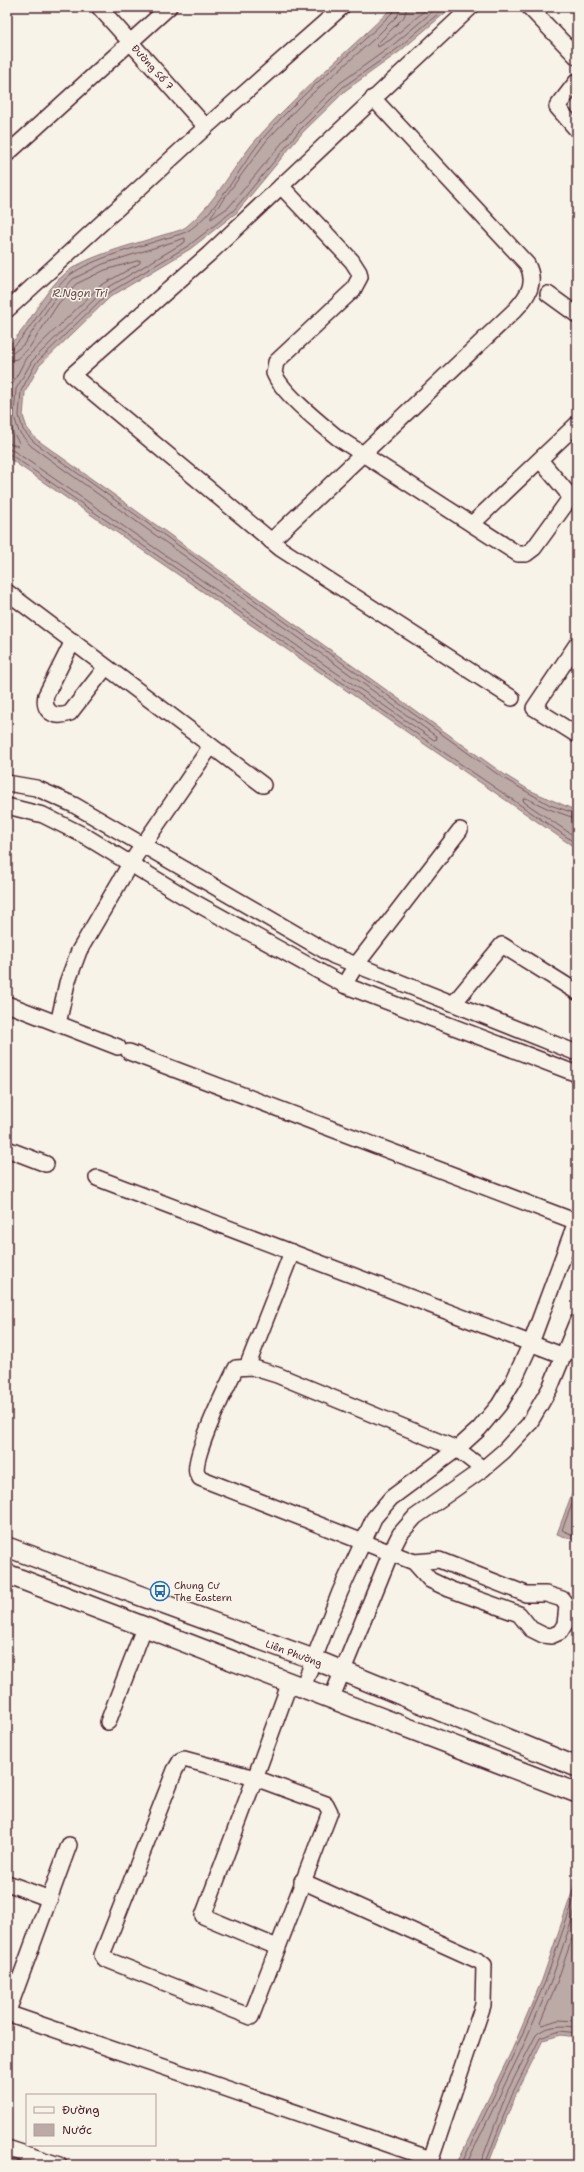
<svg xmlns="http://www.w3.org/2000/svg" width="584" height="2172" font-family="'Shantell Sans',sans-serif">
<rect width="100%" height="100%" fill="#f7f3e8"/>
<filter id="ink" filterUnits="userSpaceOnUse"><feTurbulence type="fractalNoise" baseFrequency=".025" numOctaves="2"/><feDisplacementMap in="SourceGraphic" scale="8" xChannelSelector="R" yChannelSelector="G"/><feConvolveMatrix kernelMatrix="1 2 1 2 8 2 1 2 1" color-interpolation-filters="sRGB"/></filter>
<g filter="url(#ink)">
<!-- water -->
<g fill="#bcaaa7" stroke="#8e7275">
<path d="M393,7h59l-53,45 -53,38 -43,42 -67,81 -46,36 -80,48 -71,69 -14,26 -2,24 4,12 9,11 469,336 24,15 48,21v38l-570,-392v-110c24,-21 34,-55 60,-75 20,-16 68,-28 93,-36 8,-3 19,-4 26,-9 32,-26 48,-64 76,-94 41,-45 88,-83 131,-126z"/>
<polygon points="577,1480 577,1541 557,1534"/>
<polygon points="577,1878 577,2037 561,2035 543,2040 515,2096 488,2165 456,2165 512,2050 542,1980"/>
</g>
<g fill="none" stroke-linecap="round" stroke-linejoin="round">
<!-- shore -->
<g stroke="#78575d" stroke-width="1">
<polyline points="401,7 398,15 374,39 306,99 267,140 211,216 211,219 229,207 296,126 340,83 393,45 438,7"/>
<polyline points="407,7 404,17 377,44 378,47 390,40 429,7"/>
<polyline points="446,7 397,49 343,87 300,130 233,211 188,246 107,294 36,363 21,391 19,416 23,430 34,442 503,778 550,805 577,814"/>
<path d="M7,350c15,-2 45,-63 63,-75 23,-17 66,-27 93,-36 7,-2 16,-4 23,-7 31,-18 55,-68 78,-95 39,-46 88,-83 130,-126l2,-4"/>
<polyline points="7,355 13,353 24,344 53,301 73,279 103,264 185,238 185,242 104,290 32,361 16,389 14,416 19,432 31,446 436,736 437,739 434,740 14,451 7,449"/>
<polyline points="7,361 17,359 29,348 58,304 76,284 105,270 140,260 140,263 100,286 26,358 11,387 8,414 13,433 20,444 18,446 7,443"/>
<polyline points="7,454 11,455 577,844"/>
<polyline points="577,819 549,809 526,798 523,799 524,802 577,838"/>
<polyline points="577,1491 562,1530 577,1537"/>
<polyline points="577,1924 556,1985 540,2023 542,2025 558,2020 577,2021"/>
<polyline points="461,2165 515,2051 545,1982 577,1890"/>
<polyline points="466,2165 520,2053 550,1984 577,1905"/>
<path d="M480,2165l27,-73 29,-57c8,-9 29,-11 41,-7"/>
<polyline points="485,2165 512,2094 540,2038 560,2031 577,2033"/>
</g>
<defs>
<g id="minor">
<polyline points="99,7 206,127"/>
<polyline points="471,7 209,254 72,375 281,549 512,698"/>
<polyline points="529,7 577,57"/>
<polyline points="577,81 557,107 577,130"/>
<polyline points="7,154 169,7"/>
<path d="M281,186l71,75 7,11 1,5 -7,13 -77,72 -2,11c8,20 46,50 64,65l180,116h8l8,-6 34,-47v-6l-2,-4 -26,-31"/>
<polyline points="548,294 577,315"/>
<polyline points="7,310 206,127 342,7"/>
<polyline points="472,524 577,424"/>
<path d="M271,541l244,-231c13,-14 22,-27 12,-46l-154,-166"/>
<polyline points="7,592 263,785"/>
<path d="M73,641l-27,54c-4,17 9,24 24,18l36,-46"/>
<polyline points="577,644 534,708 577,735"/>
<polyline points="7,783 36,788 74,805 334,956 577,1053"/>
<polyline points="7,806 43,815 85,836 185,897 344,985 577,1074"/>
<polyline points="344,985 356,965 460,830"/>
<polyline points="454,1003 502,945 577,992"/>
<polyline points="7,1004 118,1047"/>
<polyline points="58,1024 67,983 79,951 130,864 211,746"/>
<polyline points="129,1052 577,1222"/>
<polyline points="7,1149 46,1164"/>
<polyline points="97,1178 564,1356"/>
<polyline points="247,1367 292,1252"/>
<path d="M414,1562l25,-2 87,34h20l16,5 5,7 -2,18 -5,8 -9,4 -8,-1 -12,-6 -12,-15 -70,-25 -19,-9 -16,-18 -214,-84c0,-1 -3,-4 -3,-5 -6,-15 31,-89 39,-105l15,-1 26,8 180,74 26,20"/>
<polyline points="303,1687 340,1592 374,1518 391,1498 457,1449 479,1429 499,1405 514,1380 531,1343 577,1219"/>
<polyline points="332,1697 391,1552 400,1534 415,1517 483,1469 504,1451 529,1424 550,1388 577,1322"/>
<polyline points="108,1722 144,1628"/>
<polyline points="302,1881 479,1961 484,1965 483,2005 429,2165"/>
<polyline points="7,1883 50,1899"/>
<polyline points="277,1947 203,1916 255,1778 184,1759 181,1760 175,1770 102,1955 105,1959 251,2017 330,1812 326,1804 255,1778 290,1682"/>
<polyline points="7,2013 431,2159"/>
<polyline points="7,2014 69,1845"/>
<polyline points="7,2148 59,2165"/>
</g>
<g id="tertiary">
<polyline points="7,1547 313,1659 577,1767"/>
<polyline points="7,1574 577,1793"/>
</g>
</defs>
<!-- minor casing -->
<use href="#minor" stroke="#4a1f2b" stroke-width="18"/>
<!-- tertiary casing -->
<use href="#tertiary" stroke="#4a1f2b" stroke-width="22"/>
<!-- minor -->
<use href="#minor" stroke="#f7f3e8" stroke-width="15"/>
<!-- tertiary -->
<use href="#tertiary" stroke="#f7f3e8" stroke-width="19"/>
</g>
</g>
<!-- icons -->
<defs>
<symbol id="bus-ring" viewBox="-11 -11 22 22"><circle r="9.5" fill="#f7f3e8" stroke="#1f6fb2" stroke-width="1.5"/><path d="M-5-6H5V4H4V6H2V4H-2V6H-4V4H-5ZM-3.5-4V0h7V-4ZM-3.5 1.2v1.5H-2V1.2ZM2 1.2v1.5H3.5V1.2Z" fill="#1f6fb2"/></symbol>
</defs>
<g fill-rule="evenodd">
<use href="#bus-ring" x="149" y="1580" width="22" height="22"/>
</g>
<g text-anchor="middle" stroke-width="3" stroke-linejoin="round" paint-order="stroke">
<!-- street labels -->
<g font-size="10" fill="#4a1f2b" stroke="#f7f3e8">
<text transform="translate(153 67) rotate(48)" y="4">Đường Số 7</text>
<text transform="translate(294 1653) rotate(20)" y="4">Liên Phường</text>
</g>
<!-- poi labels -->
<g font-size="10" fill="#4a1f2b" stroke="#f7f3e8" text-anchor="start">
<text x="174" y="1589">Chung Cư<tspan x="174" dy="12">The Eastern</tspan></text>
</g>
<!-- water labels -->
<g font-size="11" font-style="italic" fill="#6c4950" stroke="#f7f3e8">
<text x="80" y="297">R.Ngọn Tri</text>
</g>
</g>
<!-- margin -->
<rect width="584" height="2172" fill="none" stroke="#f7f3e8" stroke-width="24"/>
<rect x="12" y="12" width="560" height="2148" fill="none" stroke="#4a1f2b" stroke-width="1.5" filter="url(#ink)"/>
<!-- legend -->
<rect x="26" y="2094" width="130" height="52" fill="#f7f3e8" stroke="#b29e9c"/>
<rect x="34" y="2107" width="20" height="6" fill="#f7f3e8" stroke="#b29e9c"/>
<text x="62" y="2114" font-size="12" fill="#4a1f2b">Đường</text>
<rect x="34" y="2124" width="20" height="12" fill="#bcaaa7" stroke="#b29e9c"/>
<text x="62" y="2134" font-size="12" fill="#4a1f2b">Nước</text>
</svg>
